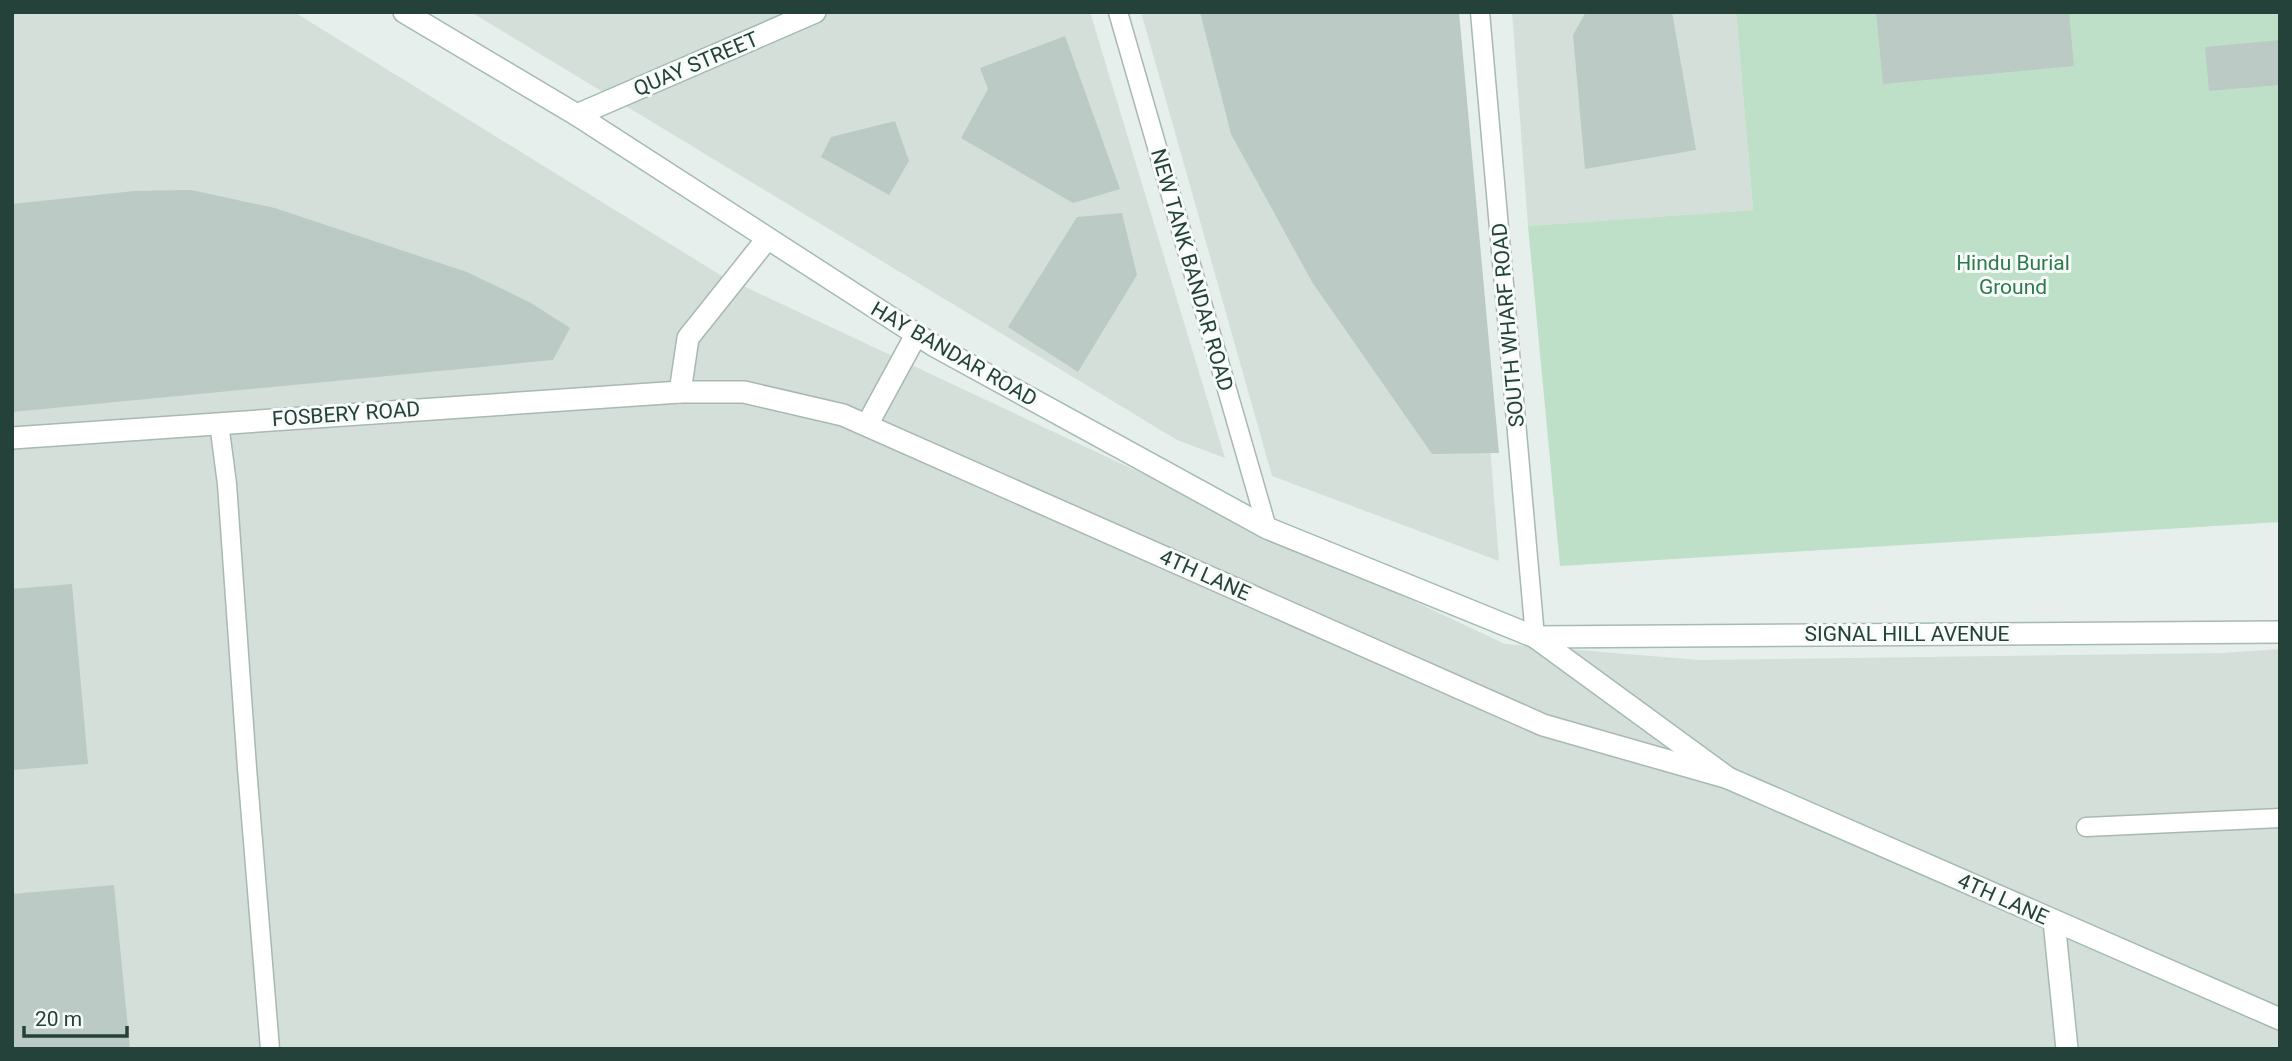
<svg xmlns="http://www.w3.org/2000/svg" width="2292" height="1061" font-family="Roboto,sans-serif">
<rect width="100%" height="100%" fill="#e6efeb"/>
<!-- built -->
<g fill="#d4dfda">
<polygon points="12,12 294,12 722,276 1505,644 1699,660 2222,653 2280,649 2280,1049 12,1049"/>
<polygon points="471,12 1090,12 1225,458 1177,440"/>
<polygon points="1141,12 1456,12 1499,561 1272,476"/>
<polygon points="1512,12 1736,12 1753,210 1528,226"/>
</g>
<!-- green -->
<polygon fill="#bfe0c8" points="1736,12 2280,12 2280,522 1560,566 1528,226 1753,210"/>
<!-- building -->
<g fill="#bbcac4">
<polygon points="1200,12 1459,12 1499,453 1432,454 1312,282 1231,134"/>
<polygon points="1586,12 1672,12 1696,150 1585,169 1573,35"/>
<polygon points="1876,12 2069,12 2074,66 1883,84"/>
<polygon points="1065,36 1120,189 1073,203 961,138 988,89 980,68"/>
<polygon points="2280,40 2280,85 2209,91 2205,47"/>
<polygon points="895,121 909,161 889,195 821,157 831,137"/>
<polygon points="191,190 275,208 467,272 531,303 570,328 553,360 12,412 12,204 134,191"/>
<polygon points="1122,213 1137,275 1078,372 1008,327 1077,217"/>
<polygon points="72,584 88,764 12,770 12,589"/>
<polygon points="114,885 130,1049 12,1049 12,894"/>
</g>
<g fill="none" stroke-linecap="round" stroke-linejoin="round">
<defs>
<g id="lane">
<polyline points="1118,12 1267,528"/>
<polyline points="1480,12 1535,637"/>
<polyline points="219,423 227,484 247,768 270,1049"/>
<polyline points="2086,827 2280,818"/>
</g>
<g id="street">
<polyline points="680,392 688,338 767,239"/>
<polyline points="867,425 916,335"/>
<polyline points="12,438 680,392 744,392 843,415 1543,725 1725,777"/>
</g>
<g id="secondary">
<polyline points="404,12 577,115 933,345 1267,528 1535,637 1728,778 2280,1019"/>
<polyline points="577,115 815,12"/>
<polyline points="1535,637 2280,632"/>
<polyline points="2054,921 2067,1049"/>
</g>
</defs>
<!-- lane casing -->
<use href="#lane" stroke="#a8b8b2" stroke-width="21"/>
<!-- street casing -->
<use href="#street" stroke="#a8b8b2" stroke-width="24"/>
<!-- secondary casing -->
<use href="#secondary" stroke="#a4bbb3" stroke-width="24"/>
<!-- lane -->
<use href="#lane" stroke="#fff" stroke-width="18"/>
<!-- street -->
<use href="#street" stroke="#fff" stroke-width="21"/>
<!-- secondary -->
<use href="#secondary" stroke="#fff" stroke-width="21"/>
</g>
<g text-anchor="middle" stroke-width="6" stroke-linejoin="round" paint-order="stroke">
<!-- street labels -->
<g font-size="21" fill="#24423a" stroke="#f7fbf9">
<text transform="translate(696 64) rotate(-23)" y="7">QUAY STREET</text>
<text transform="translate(1192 270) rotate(74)" y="7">NEW TANK BANDAR ROAD</text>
<text transform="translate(1508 325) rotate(-95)" y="7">SOUTH WHARF ROAD</text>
<text transform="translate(954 354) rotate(30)" y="7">HAY BANDAR ROAD</text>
<text transform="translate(346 414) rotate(-4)" y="7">FOSBERY ROAD</text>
<text transform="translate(1205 575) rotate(24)" y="7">4TH LANE</text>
<text x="1907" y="641">SIGNAL HILL AVENUE</text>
<text transform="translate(2003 899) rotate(24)" y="7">4TH LANE</text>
</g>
<!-- park labels -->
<g font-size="21" fill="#2d7a4b" stroke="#f7fbf9">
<text x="2013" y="270">Hindu Burial<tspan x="2013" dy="24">Ground</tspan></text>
</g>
</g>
<!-- border -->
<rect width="2292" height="1061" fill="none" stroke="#24423a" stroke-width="28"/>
<!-- scale -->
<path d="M24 1026v10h103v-10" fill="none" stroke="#24423a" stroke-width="3.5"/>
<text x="35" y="1026" font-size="21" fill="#24423a" stroke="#f7fbf9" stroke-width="5" paint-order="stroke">20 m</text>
</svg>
